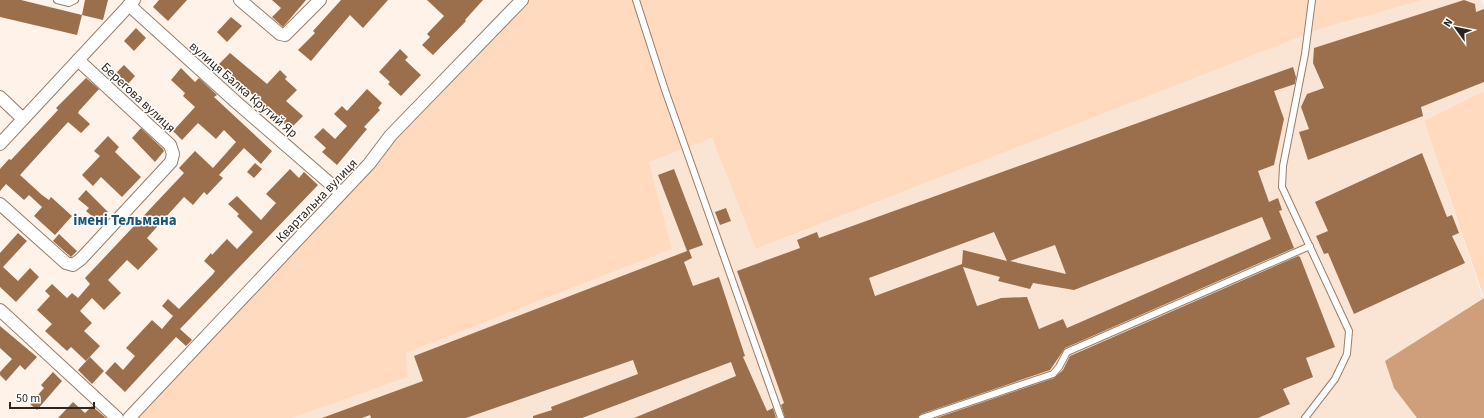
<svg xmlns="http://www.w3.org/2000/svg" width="1484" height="418" font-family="'Source Sans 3',sans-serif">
<rect width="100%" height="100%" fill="#fef2e9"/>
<!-- built -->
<polygon fill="#fae4d4" points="1423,0 1481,0 1484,7 1484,91 1424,121 1483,298 1385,361 1394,388 1417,418 292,418 408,377 406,353 672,249 649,162 712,138 757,249 1323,28"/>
<!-- green -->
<g fill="#ffdabf">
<polygon points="522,0 1423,0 1323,28 756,249 712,138 649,162 672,249 406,353 408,377 292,418 129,418"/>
<polygon points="1484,91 1484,298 1424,121"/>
</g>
<!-- water -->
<polygon fill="#cf9f7b" points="1484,298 1484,418 1417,418 1394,388 1385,361"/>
<!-- building -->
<g fill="#9b6f4c" fill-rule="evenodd">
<polygon points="0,0 21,0 82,15 77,35 0,17"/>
<polygon points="85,0 108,0 103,20 82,15"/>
<polygon points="159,0 187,0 168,21 153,7"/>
<polygon points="272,0 306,0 283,27 272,17 281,8"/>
<polygon points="341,0 388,0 363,28 350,15 311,61 298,50 315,33 313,31"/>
<polygon points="427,0 483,0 465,20 466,21 433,55 422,45 430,37 427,34 444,16"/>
<polygon points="1464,0 1475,4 1476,12 1484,9 1484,82 1421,107 1423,116 1308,160 1299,132 1309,129 1301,107 1307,94 1324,88 1313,63 1314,48"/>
<polygon points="231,17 242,26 227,42 217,32"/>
<polygon points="136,28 146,38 134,51 124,41"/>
<polygon points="400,49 408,57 405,60 421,75 401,96 388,84 390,82 379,72"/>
<polygon points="230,53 267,84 280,70 287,77 285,79 297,90 286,101 303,116 290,129 219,64"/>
<polygon points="124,65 135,76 128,84 116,73"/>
<path d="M1293,67l3,10 -1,7 -21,7 10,28 -10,46 -16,6 11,31 9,-4 4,12 -3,1 15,37 -229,100 -15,22 -129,44 -3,4h-133l-4,-13 3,-2 -47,-132 63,-23 -3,-8 20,-8 2,6zM1262,217l9,22 -204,89 -4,-9 -24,10 -12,-32 -26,1 -24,8 -14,-39 37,10 -2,4 32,8 3,-6 41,7zM994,232l13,29 -44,-11 -1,14 -87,32 -6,-18zM1055,245l11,29 -56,-13z"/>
<polygon points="181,68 195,82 199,78 217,95 214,97 272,151 261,164 244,148 219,175 223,178 207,195 204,192 193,205 184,197 147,238 158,249 138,270 127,260 108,280 121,293 104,310 92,298 80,311 92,323 84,331 100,346 86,361 71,347 67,351 45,331 52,324 37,310 50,296 45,291 52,284 67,298 72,293 78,298 90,284 85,278 184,173 179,168 195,151 213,168 236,142 224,130 216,139 198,123 182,140 173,131 195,107 183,96 185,93 171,80"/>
<polygon points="86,78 99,89 79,111 78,113 90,124 81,133 68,122 20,175 42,195 49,200 51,197 72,216 55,235 34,216 42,207 29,195 24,200 6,184 0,191 0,169 9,159 11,160 58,110 56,108"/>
<polygon points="367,89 382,103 378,108 380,110 364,127 367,129 337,165 322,152 326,148 314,137 323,128 335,139 347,126 334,114 342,106 347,111"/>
<polygon points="141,128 163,149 164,151 155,162 132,138"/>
<polygon points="108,136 119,147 115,152 141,177 122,197 101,177 93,186 82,175 100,156 94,151"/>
<polygon points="1422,153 1447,217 1452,215 1459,233 1452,236 1465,263 1354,314 1328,253 1324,254 1316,236 1328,231 1315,202"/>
<polygon points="255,163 262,169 254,178 247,172"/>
<polygon points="290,169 299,178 304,172 318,185 180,329 192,340 186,346 176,337 125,392 105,373 115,362 123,370 135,356 126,348 152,320 162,329 173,316 162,306 168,299 179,309 213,274 215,271 204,261 211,253 212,255 227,239 237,249 253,232 237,216 239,214 228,204 237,196 261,220 276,203 266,194"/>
<polygon points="674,169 703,245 689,250 692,258 684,262 693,286 719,277 745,356 743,357 767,411 773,408 776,418 634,418 736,376 731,362 582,418 533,418 533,416 552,410 551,407 638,374 633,360 466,418 371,418 370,415 362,418 322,418 423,381 414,356 687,251 658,175"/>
<polygon points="86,190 108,212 99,222 86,211 89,208 78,199"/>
<polygon points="726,208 731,221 720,225 715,212"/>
<polygon points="18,233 27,241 3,267 18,281 30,268 39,277 16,302 0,287 0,253"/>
<polygon points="59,234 77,251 71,257 53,241"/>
<polygon points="1298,256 1300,257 1335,347 1306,358 1313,377 1283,389 1290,404 1258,418 936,418 1054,378 1063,370 1070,356"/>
<polygon points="0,326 37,357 25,370 20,365 6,381 0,375 0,372 12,359 0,348"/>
<polygon points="90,357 104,371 92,384 78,370"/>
<polygon points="53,372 62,381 37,410 30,404 44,388 41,385"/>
<polygon points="73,402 85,413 92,406 106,418 58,418"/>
</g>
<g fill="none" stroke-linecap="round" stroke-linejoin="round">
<defs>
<g id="lane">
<polyline points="57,0 69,3 75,0"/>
<polyline points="636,0 665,90 781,418"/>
<polyline points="922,418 1053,374 1059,367 1067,352 1310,246"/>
<polyline points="1305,418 1335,379 1347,354 1349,331 1282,187 1283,166 1305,54 1312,0"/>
</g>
<g id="street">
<polyline points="240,0 280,34 285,35 320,0"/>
<polyline points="129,5 236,102 341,193"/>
<polyline points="0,97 23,119"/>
<polyline points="0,144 134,0"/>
<polyline points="0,204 66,263 73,265 81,259 171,162 173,154 170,145 78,60"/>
<polyline points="0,310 117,418"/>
<polyline points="129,418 369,164 391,135 522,0"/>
</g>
</defs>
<!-- lane casing -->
<use href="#lane" stroke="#977d69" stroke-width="8"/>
<!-- street casing -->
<use href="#street" stroke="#977d69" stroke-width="14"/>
<!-- lane -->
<use href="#lane" stroke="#fff" stroke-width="6"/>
<!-- street -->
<use href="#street" stroke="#fff" stroke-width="12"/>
</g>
<g text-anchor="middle" stroke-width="3" stroke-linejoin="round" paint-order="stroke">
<!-- street labels -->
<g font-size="13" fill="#30251d" stroke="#fff">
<text transform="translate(244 89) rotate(41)" y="5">вулиця Балка Крутий Яр</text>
<text transform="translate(139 97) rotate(43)" y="5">Берегова вулиця</text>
<text transform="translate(316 200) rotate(-46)" y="5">Квартальна вулиця</text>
</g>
<!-- quarter labels -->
<g font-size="15" font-weight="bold" fill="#1d5577" stroke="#fff">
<text x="125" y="225">імені Тельмана</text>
</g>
</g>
<!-- north arrow -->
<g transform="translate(1456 28) rotate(303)" stroke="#ffffff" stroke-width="3" paint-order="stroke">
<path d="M0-3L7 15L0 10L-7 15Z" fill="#30251d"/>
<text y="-6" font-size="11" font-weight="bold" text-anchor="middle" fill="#30251d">N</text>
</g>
<!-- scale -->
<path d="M10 402v6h84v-6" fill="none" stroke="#30251d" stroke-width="2"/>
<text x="16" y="402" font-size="12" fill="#30251d" stroke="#ffffff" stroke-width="3" paint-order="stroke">50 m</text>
</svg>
